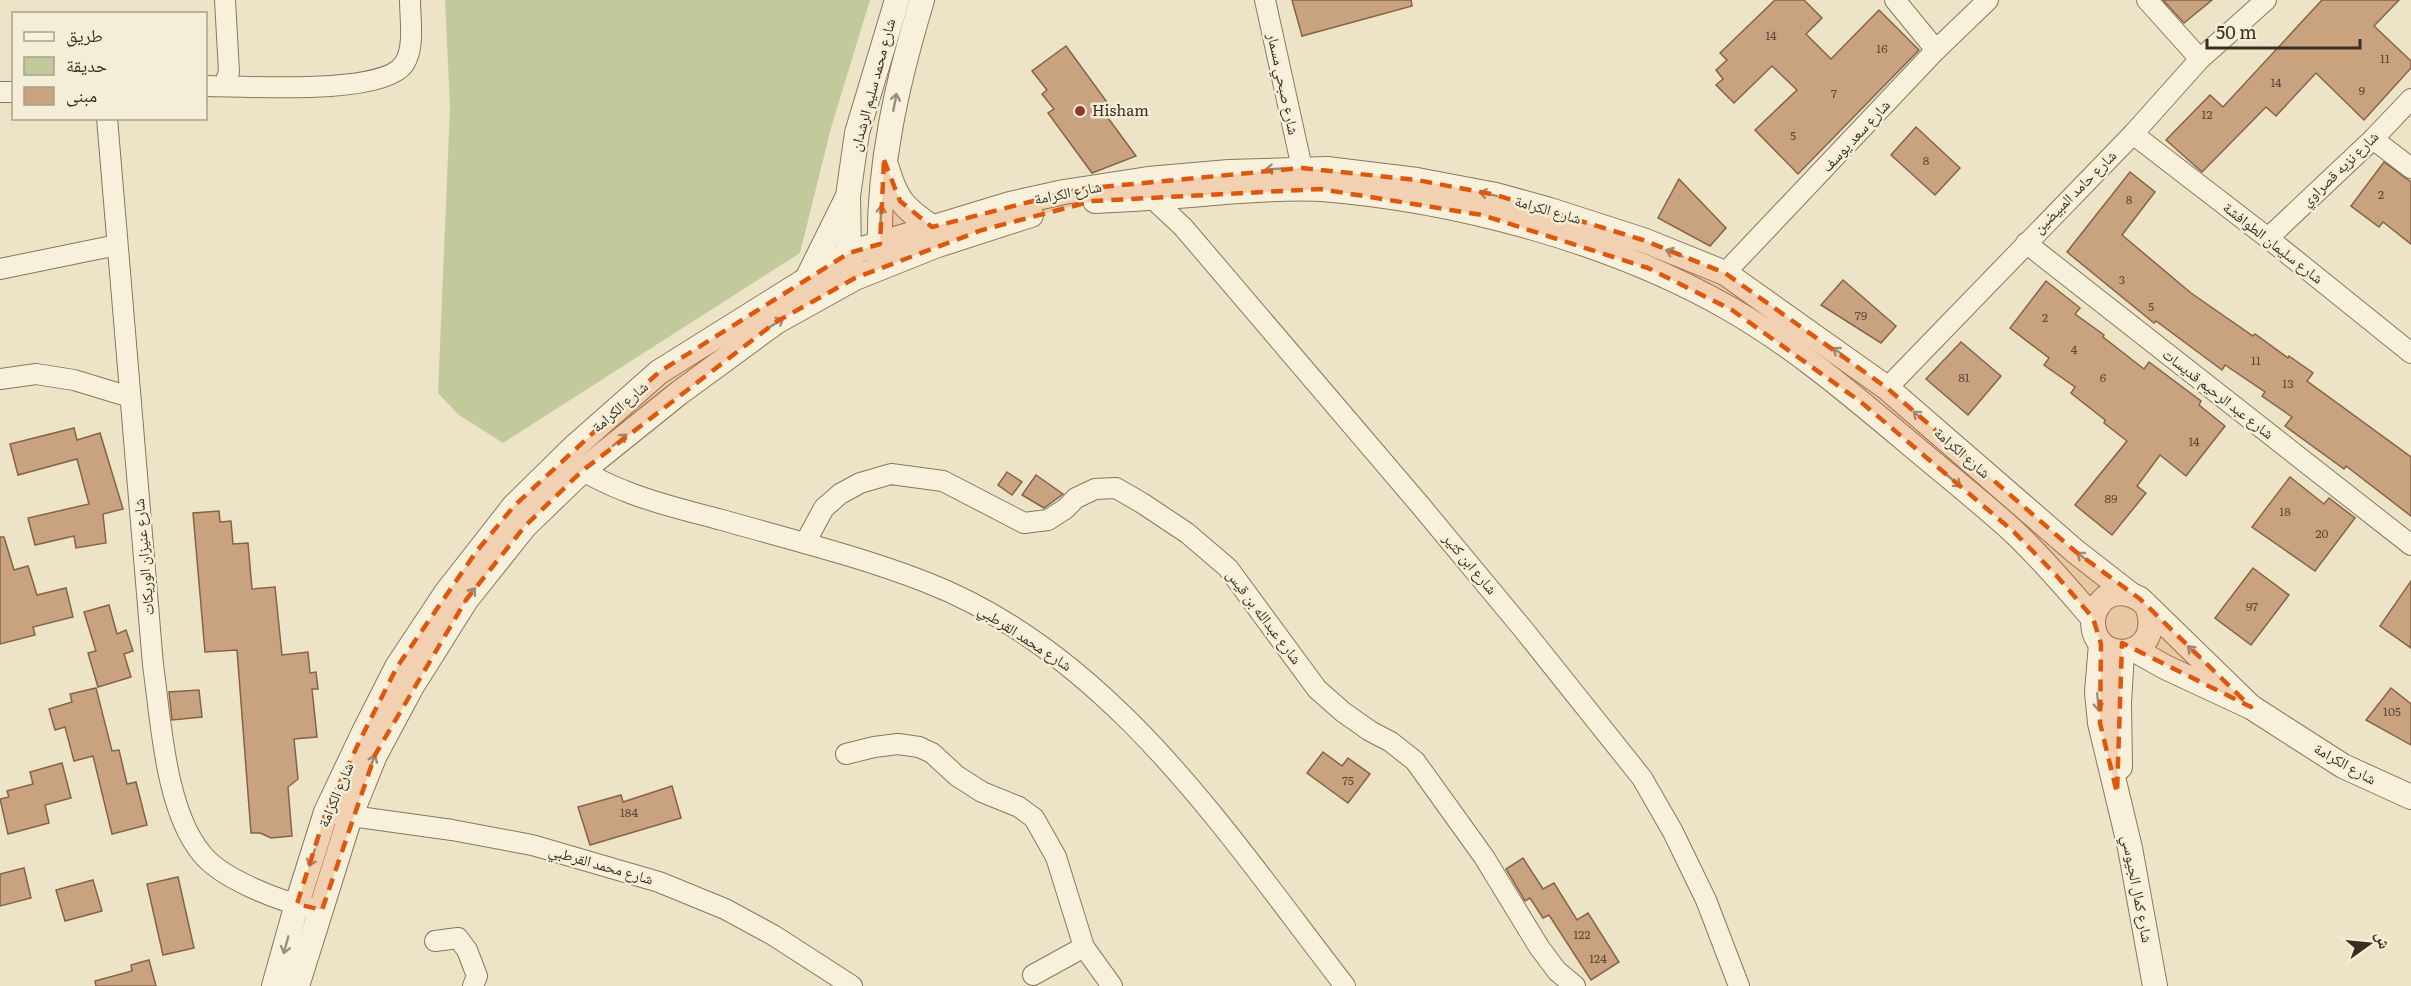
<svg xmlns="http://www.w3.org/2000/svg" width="2411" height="986" font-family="Literata,'Noto Naskh Arabic',serif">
<rect width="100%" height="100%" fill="#ede4c8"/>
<!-- green -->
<polygon fill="#c2ca9c" points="445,0 870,0 831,128 800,253 503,443 459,415 438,393 450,107"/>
<!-- building -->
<g fill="#c9a380" stroke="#866345" stroke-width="1.5">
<polygon points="1292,0 1411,0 1412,6 1302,36"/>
<polygon points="1775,0 1804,0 1822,18 1806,34 1831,59 1879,10 1919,50 1798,174 1755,130 1797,90 1772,66 1734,103 1716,85 1723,79 1716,70 1727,60 1720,53"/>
<polygon points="2163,0 2212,0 2184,23"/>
<polygon points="2322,0 2399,0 2374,26 2411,61 2411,68 2364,120 2316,73 2276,116 2266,107 2202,172 2166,140 2210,95 2223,107"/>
<polygon points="1066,46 1112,109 1105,114 1136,156 1092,173 1048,113 1054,109 1042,94 1047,90 1032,71"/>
<polygon points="1916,127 1960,168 1935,195 1891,155"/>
<polygon points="2384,162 2411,182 2411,244 2383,222 2379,227 2351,206"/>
<polygon points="2130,172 2155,192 2122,235 2191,293 2253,336 2255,334 2288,358 2289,356 2313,373 2307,381 2411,457 2411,516 2346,466 2344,469 2285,426 2292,417 2262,396 2265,392 2225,365 2222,370 2156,321 2154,323 2067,252"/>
<polygon points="1679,179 1726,228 1710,246 1658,218"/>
<polygon points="1843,280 1896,326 1881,343 1821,305"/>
<polygon points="2046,281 2080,308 2075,314 2104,335 2103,337 2144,369 2149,362 2201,401 2199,405 2225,426 2186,476 2160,455 2137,486 2146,493 2112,535 2075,505 2127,441 2104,423 2105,420 2071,393 2075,387 2044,365 2049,358 2010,328"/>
<polygon points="1961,342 2001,376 1968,415 1926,379"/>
<polygon points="74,428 77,440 100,433 123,509 103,514 106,543 76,548 74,536 35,545 28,518 89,504 77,459 18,475 10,444"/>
<polygon points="1007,472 1022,482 1012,495 998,485"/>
<polygon points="1036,475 1063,494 1044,508 1022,495"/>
<polygon points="2290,477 2324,504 2329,498 2355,518 2315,571 2252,527"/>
<polygon points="219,511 220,522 231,521 233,544 248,543 252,589 275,587 282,655 308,652 310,673 316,672 318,689 312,689 317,737 294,739 298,779 288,787 292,836 271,838 260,833 251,833 237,650 205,652 193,513"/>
<polygon points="0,537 4,537 14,570 28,566 37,595 66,588 73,617 33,627 35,635 0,644"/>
<polygon points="2253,568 2289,595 2251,645 2215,618"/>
<polygon points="2411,581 2411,648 2380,626"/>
<polygon points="109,605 117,634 126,630 133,651 124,654 131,677 98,687 88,653 96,651 84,612"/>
<polygon points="96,688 112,751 119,750 127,784 136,782 147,825 112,834 93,756 74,761 65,727 55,730 49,709 72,702 70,694"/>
<polygon points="2391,688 2411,704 2411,745 2366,720"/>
<polygon points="199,690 202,717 172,720 169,692"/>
<polygon points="1323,752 1342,766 1348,758 1370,774 1348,803 1307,773"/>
<polygon points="62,763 71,798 45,805 49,823 8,834 0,799 9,797 7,791 33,784 30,772"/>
<polygon points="672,786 681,818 590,845 578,807 621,795 623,802"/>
<polygon points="1523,858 1543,889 1554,883 1577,920 1588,913 1619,962 1591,980 1549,915 1543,918 1530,898 1525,901 1506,869"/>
<polygon points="24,868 31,898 0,906 0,874"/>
<polygon points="178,877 194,948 163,955 147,884"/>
<polygon points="93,880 102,911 65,921 56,890"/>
<polygon points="149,960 156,986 96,986 95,981 132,971 131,965"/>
</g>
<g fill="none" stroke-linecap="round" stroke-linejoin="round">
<defs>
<g id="minor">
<polyline points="1265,0 1302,168"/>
<polyline points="1895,0 1936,50"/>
<polyline points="2147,0 2200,59"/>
<path d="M206,86c38,0 177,10 198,-22 11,-16 6,-45 6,-64"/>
<polyline points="224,86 229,72 225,0"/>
<polyline points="0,92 14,92"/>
<path d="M107,118l46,547c8,55 12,145 49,189 20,25 77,47 109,54"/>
<polyline points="2133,134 2268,238 2411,353"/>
<polyline points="2373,139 2411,168"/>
<polyline points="1150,189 1152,198 1183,227 1420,505 1523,629 1642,778 1673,832 1706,900 1739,986"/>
<polyline points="2268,238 2373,139 2411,99"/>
<polyline points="2026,243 2411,545"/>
<polyline points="0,269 117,245"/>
<polyline points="1725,273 1936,50 1988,0"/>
<polyline points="0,379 36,374 74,380 130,397"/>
<polyline points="1887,388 2133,134 2200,59 2266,0"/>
<path d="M582,471c14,7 29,15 43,20 31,13 64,20 97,29 67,19 136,36 201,61 187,71 304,253 422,405"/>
<polyline points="805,543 824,508 840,494 860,483 891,474 943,481 1024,523 1048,520 1065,509 1076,498 1095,489 1116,488 1142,503 1187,533 1228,568 1317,689 1343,712 1370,731 1391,742 1415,761 1484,857 1539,947 1557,971 1575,986"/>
<polyline points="846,754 874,747 898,744 919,747 932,753 957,776 982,792 1019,807 1034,818 1056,857 1084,947 1112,986"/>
<polyline points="337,814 452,830 532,845 659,882 725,909 773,935 852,986"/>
<polyline points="435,941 458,938 467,950 477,976 473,986"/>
<polyline points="1033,975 1084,947"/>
</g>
<g id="tertiary">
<path d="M887,168c9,32 18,41 45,59"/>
<path d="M1095,201c43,-2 87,-5 130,-9 32,-2 65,-5 97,-3 135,11 290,52 408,120 68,39 130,93 191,144 30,25 61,50 91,77 29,27 55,58 81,88"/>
<path d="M880,257c-3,-88 17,-174 42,-257"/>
<polyline points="852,267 849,253 848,196 857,133 897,0"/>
<polyline points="807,279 847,198"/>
<path d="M2147,606c20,52 -53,63 -54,16 0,-9 5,-18 12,-24 11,-8 24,-5 35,1l111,108"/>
<polyline points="2101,644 2097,692 2100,723 2130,848 2155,986"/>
<polyline points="2135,650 2165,667 2251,707 2343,766 2411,797"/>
<polyline points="2120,767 2119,703 2122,653"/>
<polyline points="274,986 297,904 326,812 363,734 397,667 446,593 514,506 573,448 659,372 849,253 1010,204 1064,192 1148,179 1229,172 1327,169 1417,180 1496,195 1550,210 1643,240 1725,273 1887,388 2076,552 2130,594"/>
<polyline points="297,986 350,817 375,755 412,686 466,600 525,526 582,471 679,393 776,322 855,278 935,246 1031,215"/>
</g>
</defs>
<!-- minor casing -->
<use href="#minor" stroke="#88775e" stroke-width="22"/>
<!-- tertiary casing -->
<use href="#tertiary" stroke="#88775e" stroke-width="26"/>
<!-- minor -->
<use href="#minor" stroke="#f7f1db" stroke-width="20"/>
<!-- tertiary -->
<use href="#tertiary" stroke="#f7f1db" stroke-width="24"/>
</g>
<!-- one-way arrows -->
<defs><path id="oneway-shaft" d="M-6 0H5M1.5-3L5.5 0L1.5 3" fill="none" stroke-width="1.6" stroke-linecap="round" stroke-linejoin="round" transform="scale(1.5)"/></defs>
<g stroke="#98907e">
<use href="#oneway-shaft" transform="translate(895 102) rotate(-79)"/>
<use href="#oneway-shaft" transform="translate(1274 169) rotate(177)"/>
<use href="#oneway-shaft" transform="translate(1488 194) rotate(-168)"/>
<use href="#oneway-shaft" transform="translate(881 214) rotate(-87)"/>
<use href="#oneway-shaft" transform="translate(1674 253) rotate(-158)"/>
<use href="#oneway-shaft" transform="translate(776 323) rotate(-33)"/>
<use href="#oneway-shaft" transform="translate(1840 353) rotate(-144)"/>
<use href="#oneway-shaft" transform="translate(1920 417) rotate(-139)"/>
<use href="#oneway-shaft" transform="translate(620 440) rotate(-39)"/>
<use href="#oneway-shaft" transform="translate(1954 481) rotate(40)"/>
<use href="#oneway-shaft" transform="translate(2084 558) rotate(-142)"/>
<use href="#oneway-shaft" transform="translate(470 595) rotate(-53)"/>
<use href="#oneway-shaft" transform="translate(2194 652) rotate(-136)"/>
<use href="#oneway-shaft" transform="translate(2098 702) rotate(85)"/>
<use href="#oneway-shaft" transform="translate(372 763) rotate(-68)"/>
<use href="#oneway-shaft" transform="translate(312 858) rotate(108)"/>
<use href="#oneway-shaft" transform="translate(286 945) rotate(105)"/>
</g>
<!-- marked area -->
<path fill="#df570d" fill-opacity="0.2" stroke="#df570d" stroke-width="4.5" stroke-dasharray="12 8" stroke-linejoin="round" d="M884,160l16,41 32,26 148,-38 222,-21 115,12 79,15 147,45 82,33 162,115 189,164 64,47 111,108 -129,-64 -5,150 -17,-70 1,-79 -8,-26 -37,-43 -43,-44 -152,-129 -129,-92 -84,-42 -166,-53 -162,-26 -227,12 -111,29 -127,48 -79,44 -194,149 -57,55 -59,74 -91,155 -53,155 -25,-6 29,-92 37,-78 34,-67 79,-115 38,-46 145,-134 190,-119 31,-9z"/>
<!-- markers -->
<circle fill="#943731" stroke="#f4eed7" stroke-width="2" cx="1080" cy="111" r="6"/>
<g text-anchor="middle" stroke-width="5" stroke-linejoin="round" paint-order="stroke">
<!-- number labels -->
<g font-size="12" fill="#5d4b39">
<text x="1771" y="40">14</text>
<text x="1882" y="53">16</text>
<text x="2385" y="63">11</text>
<text x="2276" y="87">14</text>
<text x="2362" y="95">9</text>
<text x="1834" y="98">7</text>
<text x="2207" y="119">12</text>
<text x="1793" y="140">5</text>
<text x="1926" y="165">8</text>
<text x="2381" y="199">2</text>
<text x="2129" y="204">8</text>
<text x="2122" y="284">3</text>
<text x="2151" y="311">5</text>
<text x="1861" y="320">79</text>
<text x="2045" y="322">2</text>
<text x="2074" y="354">4</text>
<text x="2256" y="365">11</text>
<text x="1964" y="382">81</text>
<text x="2103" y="382">6</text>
<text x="2288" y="388">13</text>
<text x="2194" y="446">14</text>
<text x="2111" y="503">89</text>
<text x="2285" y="516">18</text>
<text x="2322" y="538">20</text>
<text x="2252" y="611">97</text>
<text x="2392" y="716">105</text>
<text x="1348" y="785">75</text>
<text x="629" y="817">184</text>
<text x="1582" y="939">122</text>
<text x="1598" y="963">124</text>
</g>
<!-- street labels -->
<g font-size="15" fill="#392e21" stroke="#f4eed7">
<text transform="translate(1283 84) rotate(78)" y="5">شارع صبحي مسمار</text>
<text transform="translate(873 85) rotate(-75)" y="5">شارع محمد سليم الرشدان</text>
<text transform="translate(1856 136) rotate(-47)" y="5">شارع سعد يوسف</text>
<text transform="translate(2340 169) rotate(-44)" y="5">شارع نزيه قصراوي</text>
<text transform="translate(2075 192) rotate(-45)" y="5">شارع حامد المبيضين</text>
<text transform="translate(1068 193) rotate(-11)" y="5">شارع الكرامة</text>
<text transform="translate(1548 210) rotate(16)" y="5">شارع الكرامة</text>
<text transform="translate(2273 243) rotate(38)" y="5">شارع سليمان الطوافشة</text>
<text transform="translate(2218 394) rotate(38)" y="5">شارع عبد الرحيم قديسات</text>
<text transform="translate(620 407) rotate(-41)" y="5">شارع الكرامة</text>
<text transform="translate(1962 453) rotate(41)" y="5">شارع الكرامة</text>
<text transform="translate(144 557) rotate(-95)" y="5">شارع عنيزان الوريكات</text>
<text transform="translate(1470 564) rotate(50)" y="5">شارع ابن كثير</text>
<text transform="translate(1264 617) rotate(53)" y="5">شارع عبدالله بن قيس</text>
<text transform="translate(1025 638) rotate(33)" y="5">شارع محمد القرطبي</text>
<text transform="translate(2345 764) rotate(29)" y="5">شارع الكرامة</text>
<text transform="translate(336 795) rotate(-67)" y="5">شارع الكرامة</text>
<text transform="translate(601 865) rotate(16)" y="5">شارع محمد القرطبي</text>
<text transform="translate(2137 889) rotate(79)" y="5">شارع كمال الجيوسي</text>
</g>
<!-- poi labels -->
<g font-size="15" fill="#392e21" stroke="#f4eed7" text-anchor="start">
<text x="1092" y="116">Hisham</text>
</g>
</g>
<!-- legend -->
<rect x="12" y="12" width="195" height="108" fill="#f4eed7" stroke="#a9a18e" stroke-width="1.5"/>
<rect x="24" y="32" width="30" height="9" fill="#f7f1db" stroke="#a9a18e" stroke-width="1.5"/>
<text x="66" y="42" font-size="18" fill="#392e21">طريق</text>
<rect x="24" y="57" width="30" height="18" fill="#c2ca9c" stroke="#a9a18e" stroke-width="1.5"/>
<text x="66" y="72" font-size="18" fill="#392e21">حديقة</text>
<rect x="24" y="87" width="30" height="18" fill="#c9a380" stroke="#a9a18e" stroke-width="1.5"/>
<text x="66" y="102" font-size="18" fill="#392e21">مبنى</text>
<!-- north arrow -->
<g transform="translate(2369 944) rotate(75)" stroke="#f4eed7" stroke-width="4.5" paint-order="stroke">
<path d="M0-4.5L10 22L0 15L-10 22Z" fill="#392e21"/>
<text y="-9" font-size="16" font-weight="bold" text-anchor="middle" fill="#392e21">ش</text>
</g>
<!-- scale -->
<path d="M2207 39v9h153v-9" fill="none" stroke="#392e21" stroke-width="3"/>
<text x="2216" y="39" font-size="18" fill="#392e21" stroke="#f4eed7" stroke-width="4.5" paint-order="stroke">50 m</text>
</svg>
